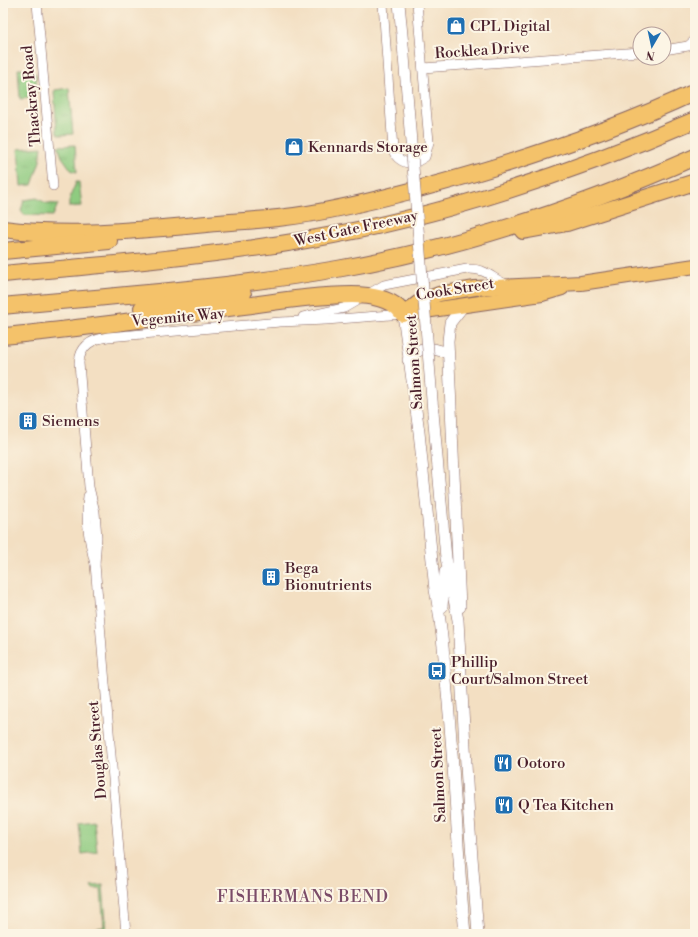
<svg xmlns="http://www.w3.org/2000/svg" width="698" height="937" font-family="'Libre Bodoni',serif">
<defs>
<pattern id="grass-tufts" width="24" height="20" patternUnits="userSpaceOnUse"><rect width="24" height="20" fill="#8fcb80"/><path d="M3 7l-1-3M5 7V3M7 7l1-3M15 17l-1-3M17 17v-4M19 17l1-3" fill="none" stroke="#7dae6f"/></pattern>
</defs>
<rect width="100%" height="100%" fill="#fcf5e5"/>
<filter id="ink" filterUnits="userSpaceOnUse"><feTurbulence type="fractalNoise" baseFrequency=".025" numOctaves="2"/><feDisplacementMap in="SourceGraphic" scale="8" xChannelSelector="R" yChannelSelector="G"/><feConvolveMatrix kernelMatrix="1 2 1 2 8 2 1 2 1" color-interpolation-filters="sRGB"/></filter>
<filter id="wash" filterUnits="userSpaceOnUse"><feTurbulence type="fractalNoise" baseFrequency=".012" numOctaves="4" result="noise"/><feDisplacementMap in="SourceGraphic" scale="16" xChannelSelector="R" yChannelSelector="G"/><feGaussianBlur stdDeviation="0.9" result="paint"/><feColorMatrix in="noise" values="0 0 0 0 0 0 0 0 0 0 0 0 0 0 0 0 0 1.4 0 .05"/><feComposite in="paint" operator="in"/></filter>
<g filter="url(#wash)">
<rect width="100%" height="100%" fill="#f3dfc2"/>
<!-- grass -->
<g fill="url(#grass-tufts)" stroke="#6c7556">
<polygon points="18,69 26,69 36,74 37,89 35,97 20,99"/>
<polygon points="69,88 73,134 60,135 57,133 54,92 55,90"/>
<polygon points="75,145 77,172 72,171 62,157 58,146"/>
<polygon points="42,147 40,161 32,185 21,186 18,149"/>
<path d="M76,182h3l3,24 -13,1c-1,-9 4,-16 7,-25z"/>
<polygon points="37,198 46,203 58,204 53,216 24,215 21,211 24,200"/>
</g>
<!-- green -->
<g fill="#8fcb80" stroke="#6c7556">
<polygon points="94,821 97,852 82,854 79,823"/>
<polygon points="103,885 107,934 105,934 104,930 96,930 96,928 104,927 101,889 93,889 92,886"/>
</g>
</g>
<g filter="url(#ink)">
<g fill="none" stroke-linecap="round" stroke-linejoin="round">
<defs>
<g id="minor">
<polyline points="37,3 53,186"/>
<path d="M383,3l10,147c3,9 11,13 20,14l12,-7 4,-15 -12,-139"/>
<polyline points="664,50 688,46 695,40"/>
<polyline points="423,68 640,52"/>
<path d="M303,317l41,-9 40,-23 83,-16c21,-1 25,11 42,16"/>
<path d="M88,496c-3,24 1,45 7,68l31,370"/>
<path d="M95,564l2,-27 -2,-25 -6,-25 -10,-124c1,-18 14,-24 29,-26l172,-15 46,-2 77,-6"/>
</g>
<g id="tertiary">
<polyline points="399,3 404,56"/>
<path d="M403,314l16,118 16,158c7,33 9,67 12,102 8,80 10,161 18,242"/>
<path d="M408,360c14,-16 21,-13 40,-7"/>
<polyline points="433,412 446,558 458,620 469,818 478,934"/>
<polyline points="442,607 445,572"/>
<polyline points="460,607 448,341 450,323 464,305"/>
</g>
<g id="primary">
<polyline points="411,313 542,294 562,288"/>
<polyline points="403,314 419,302 439,294 475,288 581,283 695,266"/>
</g>
<g id="motorway">
<path d="M3,229c64,8 129,2 193,-4 27,-3 55,-4 82,-7 48,-5 97,-18 144,-30 93,-25 185,-55 273,-96"/>
<polyline points="523,231 567,223 695,182"/>
<polyline points="3,251 109,241"/>
<path d="M3,274c101,-9 202,-17 303,-34 133,-23 264,-66 389,-120"/>
<path d="M3,306c112,-10 224,-18 334,-37 123,-21 244,-62 358,-112"/>
<polyline points="142,308 243,294"/>
<path d="M3,336c75,-7 150,-18 225,-28 41,-5 83,-13 124,-13 16,0 42,3 51,19"/>
</g>
</defs>
<!-- minor casing -->
<use href="#minor" stroke="#856260" stroke-width="10"/>
<!-- tertiary casing -->
<use href="#tertiary" stroke="#856260" stroke-width="12"/>
<!-- primary casing -->
<use href="#primary" stroke="#856260" stroke-width="16"/>
<!-- motorway casing -->
<use href="#motorway" stroke="#856260" stroke-width="18"/>
<!-- minor -->
<use href="#minor" stroke="#fff" stroke-width="9"/>
<!-- tertiary -->
<use href="#tertiary" stroke="#fff" stroke-width="11"/>
<!-- primary -->
<use href="#primary" stroke="#f4c26a" stroke-width="14"/>
<!-- motorway -->
<use href="#motorway" stroke="#f4c26a" stroke-width="16"/>
<defs>
<polyline id="tertiary-bridge" points="404,56 433,412"/>
</defs>
<!-- tertiary-bridge casing -->
<use href="#tertiary-bridge" stroke="#856260" stroke-width="12" stroke-linecap="butt"/>
<!-- tertiary-bridge -->
<use href="#tertiary-bridge" stroke="#fff" stroke-width="11"/>
</g>
</g>
<!-- icons -->
<defs>
<symbol id="shop-square" viewBox="-11 -11 22 22"><rect x="-9" y="-9" width="18" height="18" rx="4" fill="#1f6fb2" stroke="#fcf5e5"/><path d="M-5-2.5h2.3a2.7 3.5 0 0 1 5.4 0H5L5.5 6h-11ZM-1.5-2.5h3a1.5 2.3 0 0 0-3 0Z" fill="#fff"/></symbol>
<symbol id="building-square" viewBox="-11 -11 22 22"><rect x="-9" y="-9" width="18" height="18" rx="4" fill="#1f6fb2" stroke="#fcf5e5"/><path d="M-4-6H4V6H1V3H-1V6H-4ZM-2.5-4.3h1.7v1.8h-1.7ZM.8-4.3h1.7v1.8H.8ZM-2.5-1h1.7V.8h-1.7ZM.8-1h1.7V.8H.8Z" fill="#fff"/></symbol>
<symbol id="bus-square" viewBox="-11 -11 22 22"><rect x="-9" y="-9" width="18" height="18" rx="4" fill="#1f6fb2" stroke="#fcf5e5"/><path d="M-5-6H5V4H4V6H2V4H-2V6H-4V4H-5ZM-3.5-4V0h7V-4ZM-3.5 1.2v1.5H-2V1.2ZM2 1.2v1.5H3.5V1.2Z" fill="#fff"/></symbol>
<symbol id="restaurant-square" viewBox="-11 -11 22 22"><rect x="-9" y="-9" width="18" height="18" rx="4" fill="#1f6fb2" stroke="#fcf5e5"/><path d="M-5-6h1v4h1v-4h1v4h1v-4h1v5L-1.5 .5V6h-2V.5L-5-1ZM5-6V6H3V1.5H1.5Q1.5-4 5-6Z" fill="#fff"/></symbol>
</defs>
<g fill-rule="evenodd">
<use href="#shop-square" x="445" y="15" width="22" height="22"/>
<use href="#shop-square" x="283" y="136" width="22" height="22"/>
<use href="#building-square" x="17" y="410" width="22" height="22"/>
<use href="#building-square" x="260" y="566" width="22" height="22"/>
<use href="#bus-square" x="426" y="660" width="22" height="22"/>
<use href="#restaurant-square" x="492" y="752" width="22" height="22"/>
<use href="#restaurant-square" x="493" y="794" width="22" height="22"/>
</g>
<g text-anchor="middle" stroke-width="4" stroke-linejoin="round" paint-order="stroke">
<!-- poi labels -->
<g font-size="15" fill="#4a1f2b" stroke="#fcf5e5" text-anchor="start">
<text x="470" y="31">CPL Digital</text>
<text x="308" y="152">Kennards Storage</text>
<text x="42" y="426">Siemens</text>
<text x="285" y="573">Bega<tspan x="285" dy="17">Bionutrients</tspan></text>
<text x="451" y="667">Phillip<tspan x="451" dy="17">Court/Salmon Street</tspan></text>
<text x="517" y="768">Ootoro</text>
<text x="518" y="810">Q Tea Kitchen</text>
</g>
<!-- street labels -->
<g font-size="15" fill="#4a1f2b" stroke="#fcf5e5">
<text transform="translate(482 50) rotate(-4)" y="5">Rocklea Drive</text>
<text transform="translate(31 96) rotate(-95)" y="5">Thackray Road</text>
<text transform="translate(356 228) rotate(-12)" y="5">West Gate Freeway</text>
<text transform="translate(455 289) rotate(-9)" y="5">Cook Street</text>
<text transform="translate(178 317) rotate(-5)" y="5">Vegemite Way</text>
<text transform="translate(414 362) rotate(-94)" y="5">Salmon Street</text>
<text transform="translate(97 750) rotate(-95)" y="5">Douglas Street</text>
<text transform="translate(438 775) rotate(-93)" y="5">Salmon Street</text>
</g>
<!-- neighbourhood labels -->
<g font-size="16" letter-spacing="1" fill="#7b4c68" stroke="#fcf5e5">
<text x="303" y="902">FISHERMANS BEND</text>
</g>
</g>
<!-- margin -->
<rect width="698" height="937" fill="none" stroke="#fcf5e5" stroke-width="16"/>
<!-- north arrow -->
<g transform="translate(652 46) rotate(189)"><circle r="19" fill="#fcf5e5" stroke="#b59f9b"/>
<path d="M0-3L7 15L0 10L-7 15Z" fill="#1f6fb2"/>
<text y="-6" font-size="11" font-weight="bold" text-anchor="middle" fill="#4a1f2b">N</text>
</g>
</svg>
